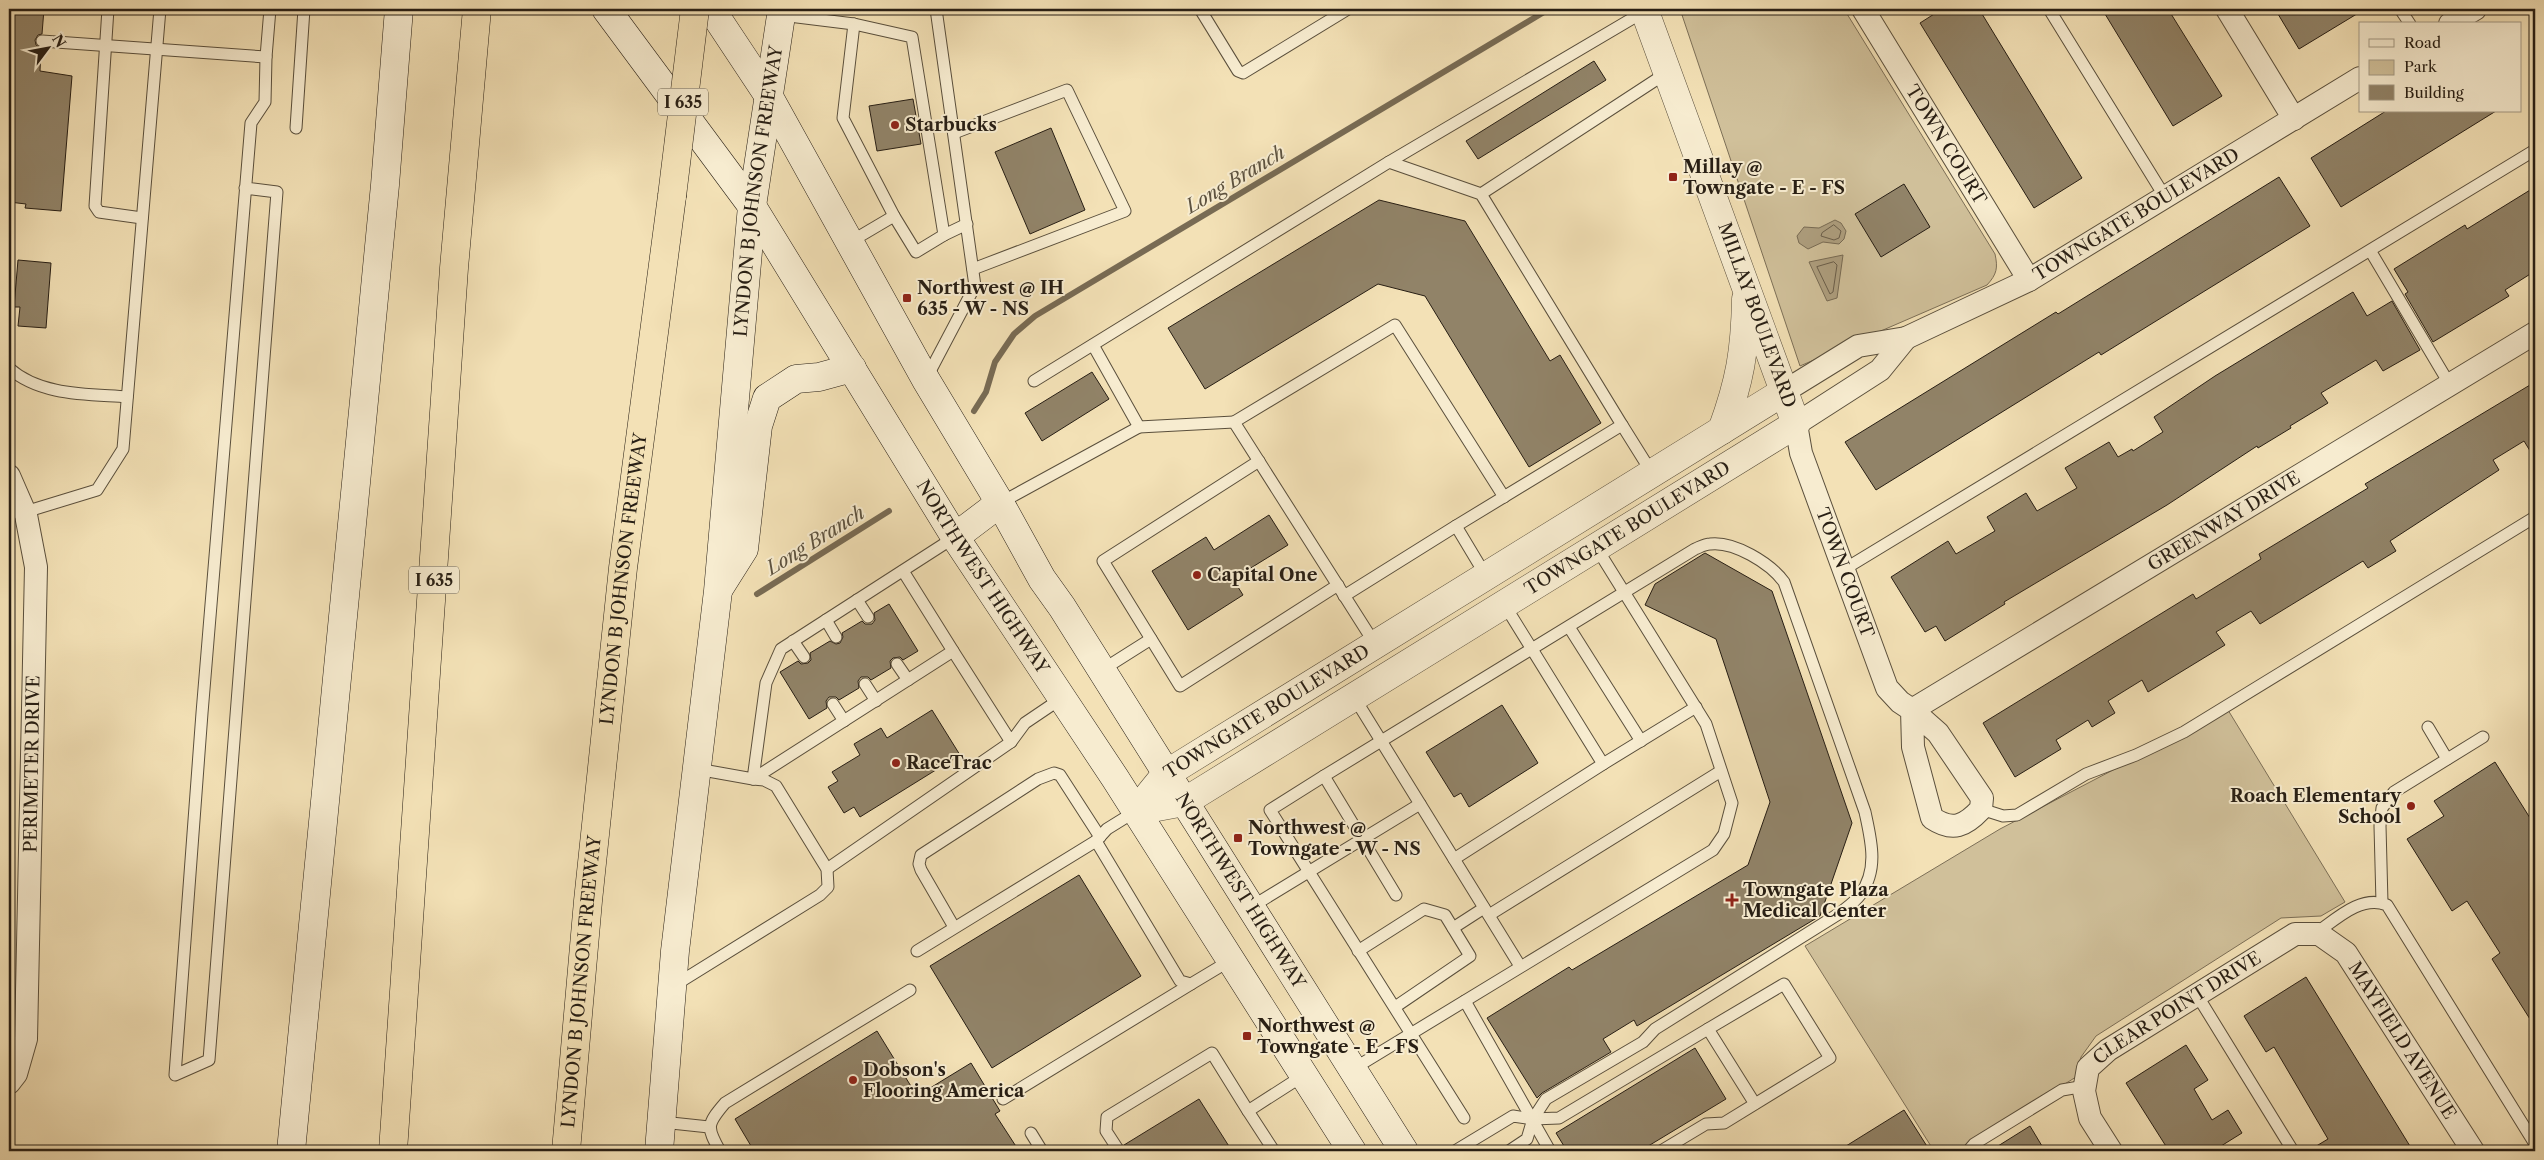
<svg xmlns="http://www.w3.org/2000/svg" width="2544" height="1160" font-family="'Libre Caslon Text',serif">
<rect width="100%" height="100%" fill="#f3e1b6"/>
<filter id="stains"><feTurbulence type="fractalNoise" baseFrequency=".004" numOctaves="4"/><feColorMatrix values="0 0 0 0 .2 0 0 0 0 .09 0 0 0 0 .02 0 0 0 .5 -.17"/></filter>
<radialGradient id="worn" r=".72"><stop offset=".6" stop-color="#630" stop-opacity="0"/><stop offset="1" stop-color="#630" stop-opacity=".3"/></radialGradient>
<!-- green -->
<g fill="#d0c09a" stroke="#7c6f57">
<path d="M1680,9h164l151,245c3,14 2,20 -8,31l-187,81z"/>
<polygon points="2228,710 2345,902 2321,916 2281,918 2096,1036 2081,1057 2076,1077 1957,1151 1934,1151 1805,946 2000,829"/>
</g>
<!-- water -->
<g fill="#ae9f7f" stroke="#786b54">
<polygon points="1835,220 1841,223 1846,231 1844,239 1839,244 1823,242 1808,249 1799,243 1797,236 1804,227 1819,228"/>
<polygon points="1843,255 1837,298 1827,301 1809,262"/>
</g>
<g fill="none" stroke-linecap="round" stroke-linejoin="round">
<!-- shore -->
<g stroke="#6a5e4a" stroke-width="1">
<polygon points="1834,225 1841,231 1839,238 1834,240 1821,236 1822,233"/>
<polygon points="1834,262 1837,265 1833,292 1830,294 1817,267"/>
</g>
<!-- stream -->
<g stroke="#786b54" stroke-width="6">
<polyline points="974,411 986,392 995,362 1014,334 1035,316 1549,9"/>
<polyline points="757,594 889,511"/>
</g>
</g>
<!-- building -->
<g fill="#918368" stroke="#271e14">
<polygon points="9,9 44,9 42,34 38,35 35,40 36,45 41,48 40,71 72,76 61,211 25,208 26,204 9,202"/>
<polygon points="1942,9 1979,9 2082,178 2034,208 1920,23"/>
<polygon points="2102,9 2168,9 2222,96 2173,126"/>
<polygon points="2275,9 2365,9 2299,49"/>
<polygon points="1594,61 1606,80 1478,159 1466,141"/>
<polygon points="913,99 921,144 877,151 869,106"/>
<polygon points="2386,111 2496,111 2341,207 2311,158"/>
<polygon points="1051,128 1085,210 1030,234 995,152"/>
<polygon points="2279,177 2310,226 2101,355 2099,352 1876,490 1845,442 2056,312 2058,314"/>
<polygon points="1904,184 1930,227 1881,257 1855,214"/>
<polygon points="2535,187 2535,271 2505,290 2509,296 2433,342 2405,294 2408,292 2394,269 2465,225 2467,229"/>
<polygon points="1379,200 1465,221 1550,361 1560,355 1601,423 1529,467 1425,296 1378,284 1205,389 1168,328"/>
<polygon points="18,260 51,263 46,328 18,326 20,307 14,307"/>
<polygon points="2353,292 2367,316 2392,301 2420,350 2383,371 2376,360 2321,393 2328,403 2290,426 2291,428 2258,448 2257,446 2167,505 2004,602 2005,604 1945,641 1936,626 1925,632 1891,577 1948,541 1956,554 1995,531 1987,517 2026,493 2037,511 2077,488 2065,468 2109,442 2118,457 2132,449 2133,451 2163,432 2154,417 2215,376"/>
<polygon points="1092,372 1109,399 1042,441 1025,413"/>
<polygon points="2535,382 2535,459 2524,441 2493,460 2499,470 2390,541 2396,551 2368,568 2363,561 2260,624 2251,611 2216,632 2225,645 2148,692 2142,680 2108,701 2115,713 2092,727 2088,720 2056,740 2061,749 2015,777 1983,723 2193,594 2196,599 2261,559 2259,554 2368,488 2365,484"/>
<polygon points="1269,515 1288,545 1233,579 1243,595 1188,630 1152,571 1206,537 1214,550"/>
<polygon points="1705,553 1772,591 1852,823 1820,916 1637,1026 1634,1020 1603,1039 1611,1052 1542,1093 1537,1098 1487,1018 1569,967 1572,970 1748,865 1770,802 1716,639 1645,605 1655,584"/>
<polygon points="889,604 918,651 903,660 900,657 893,658 890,661 891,668 871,680 868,677 861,677 858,681 859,688 839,700 836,697 829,697 826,701 827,708 809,719 780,672 798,661 801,664 808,663 811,660 810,653 830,641 836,644 840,643 843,637 842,633 862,621 865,624 872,624 875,620 874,613"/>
<polygon points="1502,705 1538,763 1469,807 1461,793 1454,797 1426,752"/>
<polygon points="932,710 960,755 860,817 854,807 844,813 828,787 838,781 832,772 860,755 854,744 881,728 887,738"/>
<polygon points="2495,762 2535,826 2535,1027 2492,959 2500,953 2467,901 2452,911 2407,839 2444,816 2434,801"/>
<polygon points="1079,875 1141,976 992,1068 930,966"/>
<polygon points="2306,977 2344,1039 2413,1151 2308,1151 2328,1139 2274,1047 2266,1052 2244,1016"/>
<polygon points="877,1031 917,1096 971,1063 1000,1111 995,1114 1019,1151 754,1151 735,1119"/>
<polygon points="2186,1045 2208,1080 2194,1089 2212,1120 2228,1110 2242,1133 2213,1151 2169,1151 2126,1083"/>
<polygon points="1695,1048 1726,1099 1640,1151 1567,1151 1556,1133"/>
<polygon points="1199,1099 1232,1151 1126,1151 1124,1145"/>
<polygon points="1904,1110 1930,1151 1838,1151"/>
<polygon points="2030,1126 2045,1151 1990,1151"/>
</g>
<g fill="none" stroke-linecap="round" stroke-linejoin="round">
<defs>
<g id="service">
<polyline points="108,9 95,206 99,212 142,218"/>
<polyline points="1200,9 1238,71 1243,73 1348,9"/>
<polyline points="2049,9 2165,197"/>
<polyline points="2400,9 2410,24"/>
<polyline points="781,15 854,24 912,37 944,235 916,252 894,216 850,242"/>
<polyline points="854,24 843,118 894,216"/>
<polyline points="42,41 266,57 270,9"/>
<polyline points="296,128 304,9"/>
<polyline points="954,133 1067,90 1125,211 973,269"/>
<polyline points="1389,162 1645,11"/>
<polyline points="245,188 277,192 209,1060 175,1075 202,713 251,123 265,102 266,57"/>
<polyline points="1481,194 1668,72"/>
<polyline points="944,235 967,224"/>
<polyline points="2371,252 2450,385"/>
<path d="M9,368c31,28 79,26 118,29"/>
<polyline points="926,379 975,286 936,9"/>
<polyline points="1034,381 1389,162 1481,194 1622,425 1456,526 1486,576"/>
<polyline points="1234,422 1395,325 1504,497"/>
<polyline points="1622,425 1652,473"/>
<polyline points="1139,427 1234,422 1375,644"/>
<polyline points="1259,461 1103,561 1180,686 1338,585"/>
<polyline points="1000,503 1139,427 1093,345"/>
<polyline points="25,512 97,490 123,449 160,9"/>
<polyline points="1843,570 2535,150"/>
<polyline points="1344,596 1456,526"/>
<polyline points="857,600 868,617"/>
<polyline points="826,620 836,637"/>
<polyline points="1569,627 1641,741"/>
<polyline points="793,641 804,657"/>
<polyline points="953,651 1011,742 1025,723 1062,698"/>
<polyline points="897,664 908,680"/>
<polyline points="1102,670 1151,639"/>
<polyline points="865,684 876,701"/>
<polyline points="1354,697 1454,859 1603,764 1504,604"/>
<polyline points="833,704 844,721"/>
<polyline points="2428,727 2447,759"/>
<polyline points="1603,764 1696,707"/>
<polyline points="697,769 753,779 766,683 781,649 955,537"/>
<polyline points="1324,776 1270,810 1464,1118"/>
<polyline points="753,779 953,651 903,571"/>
<polyline points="1981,809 2003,816 2017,815 2086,774 2136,755 2184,732 2535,517"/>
<polyline points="1136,811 1107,829 1096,841 1180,981 1191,984 1231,960"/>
<polyline points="1454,859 1520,966"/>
<polyline points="827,869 1011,742"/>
<path d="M1396,895l-72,-119 371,-227c5,-2 10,-5 15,-5 24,-3 60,19 74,38l81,230c6,28 14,57 -5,83 -5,7 -14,13 -20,18l-185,116 -12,13 -97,57 -13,20 -6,20 -18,12"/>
<polyline points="2382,903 2380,826 2382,808 2394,792 2483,737"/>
<polyline points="1251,907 1420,804"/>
<polyline points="1489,915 1721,771"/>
<polyline points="954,927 921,870 919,864 921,855 1038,779 1054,773 1060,775 1100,837"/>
<polyline points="1453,928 1484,908"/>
<path d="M2315,934c20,-14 46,-40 72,-29l148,239"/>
<polyline points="917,951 1096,841"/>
<polyline points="1358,951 1424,909 1445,915 1470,956 1395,1007"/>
<polyline points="675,985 820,895 828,887 827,869 776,786 764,780 753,779"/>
<polyline points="2197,995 2293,1151"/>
<polyline points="1465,1001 1550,1151"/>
<polyline points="1353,1069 1713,850 1724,834 1732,803 1706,724 1596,547"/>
<polyline points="1003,1099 1191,984"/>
<polyline points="662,1122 709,1127"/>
<polyline points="1031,1133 1042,1151"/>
<path d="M720,1151c-14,-24 -13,-27 5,-48l185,-113"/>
<polyline points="1119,1151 1106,1131 1107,1117 1212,1053 1248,1111"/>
<polyline points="1274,1151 1248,1111 1304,1075"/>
<polyline points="1455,1151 1513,1116 1533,1119 1559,1118 1708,1029"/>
<polyline points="1661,1151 1706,1124 1724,1123 1830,1058 1784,984 1708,1029 1755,1104"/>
<polyline points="1968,1151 1974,1144 2062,1090 2085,1086"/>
</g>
<g id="minor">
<path id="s1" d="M1863,9l166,271"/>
<polyline points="2227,9 2294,119"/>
<polyline points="2450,24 2475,9"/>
<path id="s2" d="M1906,338l-26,32 -84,54 5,29 86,235 13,14 12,8 1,37 19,71c21,14 33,8 49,-9l1,-11 -44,-65 -26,-23 623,-377"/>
<path id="s3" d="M1785,391l73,-45 48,-8 123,-58 331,-202"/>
<polyline points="9,476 26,515 36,567 26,1039 16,1074 9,1083"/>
<path id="s4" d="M2111,1151l-21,-33 -6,-27 4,-23 20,-18 187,-116h24l27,19 127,198"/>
</g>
<g id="tertiary">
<path d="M1722,430c18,-49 23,-79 24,-131"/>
<path id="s5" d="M1136,811l48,-9 612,-378 -152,-415"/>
<path id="s6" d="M1136,811l30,-37 619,-383"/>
</g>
<g id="secondary">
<path id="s7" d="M606,9l146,197 203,331 160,241 237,373"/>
<path id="s8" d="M711,9l57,86 158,285 74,123 42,76 20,28 342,544"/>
<polyline points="955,537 1000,503"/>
<polyline points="720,587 744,549 758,426 767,398 796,379 819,377 852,368"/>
<polyline points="291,1151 385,185 399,9"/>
<path id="s9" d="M659,1151l16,-200 43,-360 34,-385 30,-197"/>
</g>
<g id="motorway">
<polyline points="393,1151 454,268 477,9"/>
<path id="s10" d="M566,1151l22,-250 35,-333 49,-372"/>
</g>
</defs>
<!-- service casing -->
<use href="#service" stroke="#5a4f3c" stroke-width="13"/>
<!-- minor casing -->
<use href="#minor" stroke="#5a4f3c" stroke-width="24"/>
<!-- tertiary casing -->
<use href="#tertiary" stroke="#5a4f3c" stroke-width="29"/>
<!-- secondary casing -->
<use href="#secondary" stroke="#271e14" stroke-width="29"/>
<!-- motorway casing -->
<use href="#motorway" stroke="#271e14" stroke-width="29"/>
<!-- service -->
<use href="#service" stroke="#f7ecd0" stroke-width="11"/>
<!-- minor -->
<use href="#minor" stroke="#f7ecd0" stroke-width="22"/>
<!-- tertiary -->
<use href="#tertiary" stroke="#f7ecd0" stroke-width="28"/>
<!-- secondary -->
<use href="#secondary" stroke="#f7ecd0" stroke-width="28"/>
<!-- motorway -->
<use href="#motorway" stroke="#f3e1b6" stroke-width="28"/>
<defs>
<polyline id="motorway-bridge" points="672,196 695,9"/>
</defs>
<!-- motorway-bridge casing -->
<use href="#motorway-bridge" stroke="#271e14" stroke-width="29" stroke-linecap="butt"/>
<!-- motorway-bridge -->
<use href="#motorway-bridge" stroke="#f3e1b6" stroke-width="28"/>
</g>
<!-- markers -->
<g fill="#8f2418" stroke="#f7ecd0" stroke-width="2">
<circle cx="895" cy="125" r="5"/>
<rect x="1668" y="172" width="10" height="10" rx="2.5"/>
<rect x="902" y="293" width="10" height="10" rx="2.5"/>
<circle cx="1197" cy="575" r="5"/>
<circle cx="896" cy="763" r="5"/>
<circle cx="2411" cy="806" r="5"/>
<rect x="1233" y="833" width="10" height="10" rx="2.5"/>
<path d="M1729.5 892.5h5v5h5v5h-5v5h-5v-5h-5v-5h5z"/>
<rect x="1242" y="1031" width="10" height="10" rx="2.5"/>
<circle cx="853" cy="1080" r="5"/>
</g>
<g text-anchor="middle" stroke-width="4" stroke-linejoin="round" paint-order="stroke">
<!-- shield labels -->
<g fill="#f7ecd0" stroke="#655c4c" stroke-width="1">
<rect x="658" y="88.5" width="50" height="27" rx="4"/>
<rect x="409" y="566.5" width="50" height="27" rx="4"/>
</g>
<g font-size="16" font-weight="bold" fill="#271e14">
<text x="683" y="108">I 635</text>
<text x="434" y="586">I 635</text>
</g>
<!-- poi labels -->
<g font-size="18" font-weight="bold" fill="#271e14" stroke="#f7ecd0" text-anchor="start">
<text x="905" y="131">Starbucks</text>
<text x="1683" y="173">Millay @<tspan x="1683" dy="21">Towngate - E - FS</tspan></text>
<text x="917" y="294">Northwest @ IH<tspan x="917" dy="21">635 - W - NS</tspan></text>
<text x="1207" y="581">Capital One</text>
<text x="906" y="769">RaceTrac</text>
<text x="2401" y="802" text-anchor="end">Roach Elementary<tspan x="2401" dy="21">School</tspan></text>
<text x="1248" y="834">Northwest @<tspan x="1248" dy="21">Towngate - W - NS</tspan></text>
<text x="1743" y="896">Towngate Plaza<tspan x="1743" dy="21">Medical Center</tspan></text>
<text x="1257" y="1032">Northwest @<tspan x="1257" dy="21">Towngate - E - FS</tspan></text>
<text x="863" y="1076">Dobson's<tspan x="863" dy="21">Flooring America</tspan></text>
</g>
<!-- street labels -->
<g font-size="18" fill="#271e14" stroke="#f7ecd0">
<text dy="6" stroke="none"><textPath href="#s1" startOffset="159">TOWN COURT</textPath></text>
<text dy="6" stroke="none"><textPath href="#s9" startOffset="965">LYNDON B JOHNSON FREEWAY</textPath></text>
<text dy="6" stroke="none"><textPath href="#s3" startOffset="396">TOWNGATE BOULEVARD</textPath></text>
<text transform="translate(1757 315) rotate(70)" y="6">MILLAY BOULEVARD</text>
<text dy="6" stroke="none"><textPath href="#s2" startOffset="1110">GREENWAY DRIVE</textPath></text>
<text dy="6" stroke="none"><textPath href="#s5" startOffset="570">TOWNGATE BOULEVARD</textPath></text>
<text dy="6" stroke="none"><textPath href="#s2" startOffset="298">TOWN COURT</textPath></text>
<text dy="6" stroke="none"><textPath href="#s7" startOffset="682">NORTHWEST HIGHWAY</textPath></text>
<text dy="6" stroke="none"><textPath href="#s10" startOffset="575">LYNDON B JOHNSON FREEWAY</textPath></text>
<text dy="6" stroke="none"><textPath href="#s6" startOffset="166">TOWNGATE BOULEVARD</textPath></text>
<text transform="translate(32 764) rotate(-89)" y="6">PERIMETER DRIVE</text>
<text dy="6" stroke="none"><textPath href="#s8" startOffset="1029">NORTHWEST HIGHWAY</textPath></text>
<text dy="6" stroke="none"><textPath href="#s10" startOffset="170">LYNDON B JOHNSON FREEWAY</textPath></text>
<text dy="6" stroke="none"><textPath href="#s4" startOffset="198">CLEAR POINT DRIVE</textPath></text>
<text dy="6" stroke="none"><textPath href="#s4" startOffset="498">MAYFIELD AVENUE</textPath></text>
</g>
<!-- water labels -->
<g font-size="19" font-style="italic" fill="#5d523f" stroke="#f7ecd0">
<text transform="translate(1235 179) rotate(-31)" y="7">Long Branch</text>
<text transform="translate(815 540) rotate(-32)" y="7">Long Branch</text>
</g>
</g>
<!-- margin -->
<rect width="2544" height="1160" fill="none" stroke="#f3e1b6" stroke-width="30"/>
<rect x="10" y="10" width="2524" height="1140" fill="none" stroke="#271e14" stroke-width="2.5"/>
<rect x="15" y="15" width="2514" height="1130" fill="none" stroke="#271e14"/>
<!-- legend -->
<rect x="2359" y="22" width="162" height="90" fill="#f7ecd0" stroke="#a49a85"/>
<rect x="2369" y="39" width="25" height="8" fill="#f7ecd0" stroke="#a49a85"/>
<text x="2404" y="48" font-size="15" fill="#271e14">Road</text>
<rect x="2369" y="60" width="25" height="15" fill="#d0c09a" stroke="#a49a85"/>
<text x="2404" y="72" font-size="15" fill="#271e14">Park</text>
<rect x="2369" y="85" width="25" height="15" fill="#918368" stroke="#a49a85"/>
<text x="2404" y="98" font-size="15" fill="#271e14">Building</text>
<!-- north arrow -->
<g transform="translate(48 48) rotate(58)" stroke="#f7ecd0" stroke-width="4" paint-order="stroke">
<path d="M0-4L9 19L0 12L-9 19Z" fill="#271e14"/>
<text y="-8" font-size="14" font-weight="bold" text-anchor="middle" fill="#271e14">N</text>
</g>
<rect width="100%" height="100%" filter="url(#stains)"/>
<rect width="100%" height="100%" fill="url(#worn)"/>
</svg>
